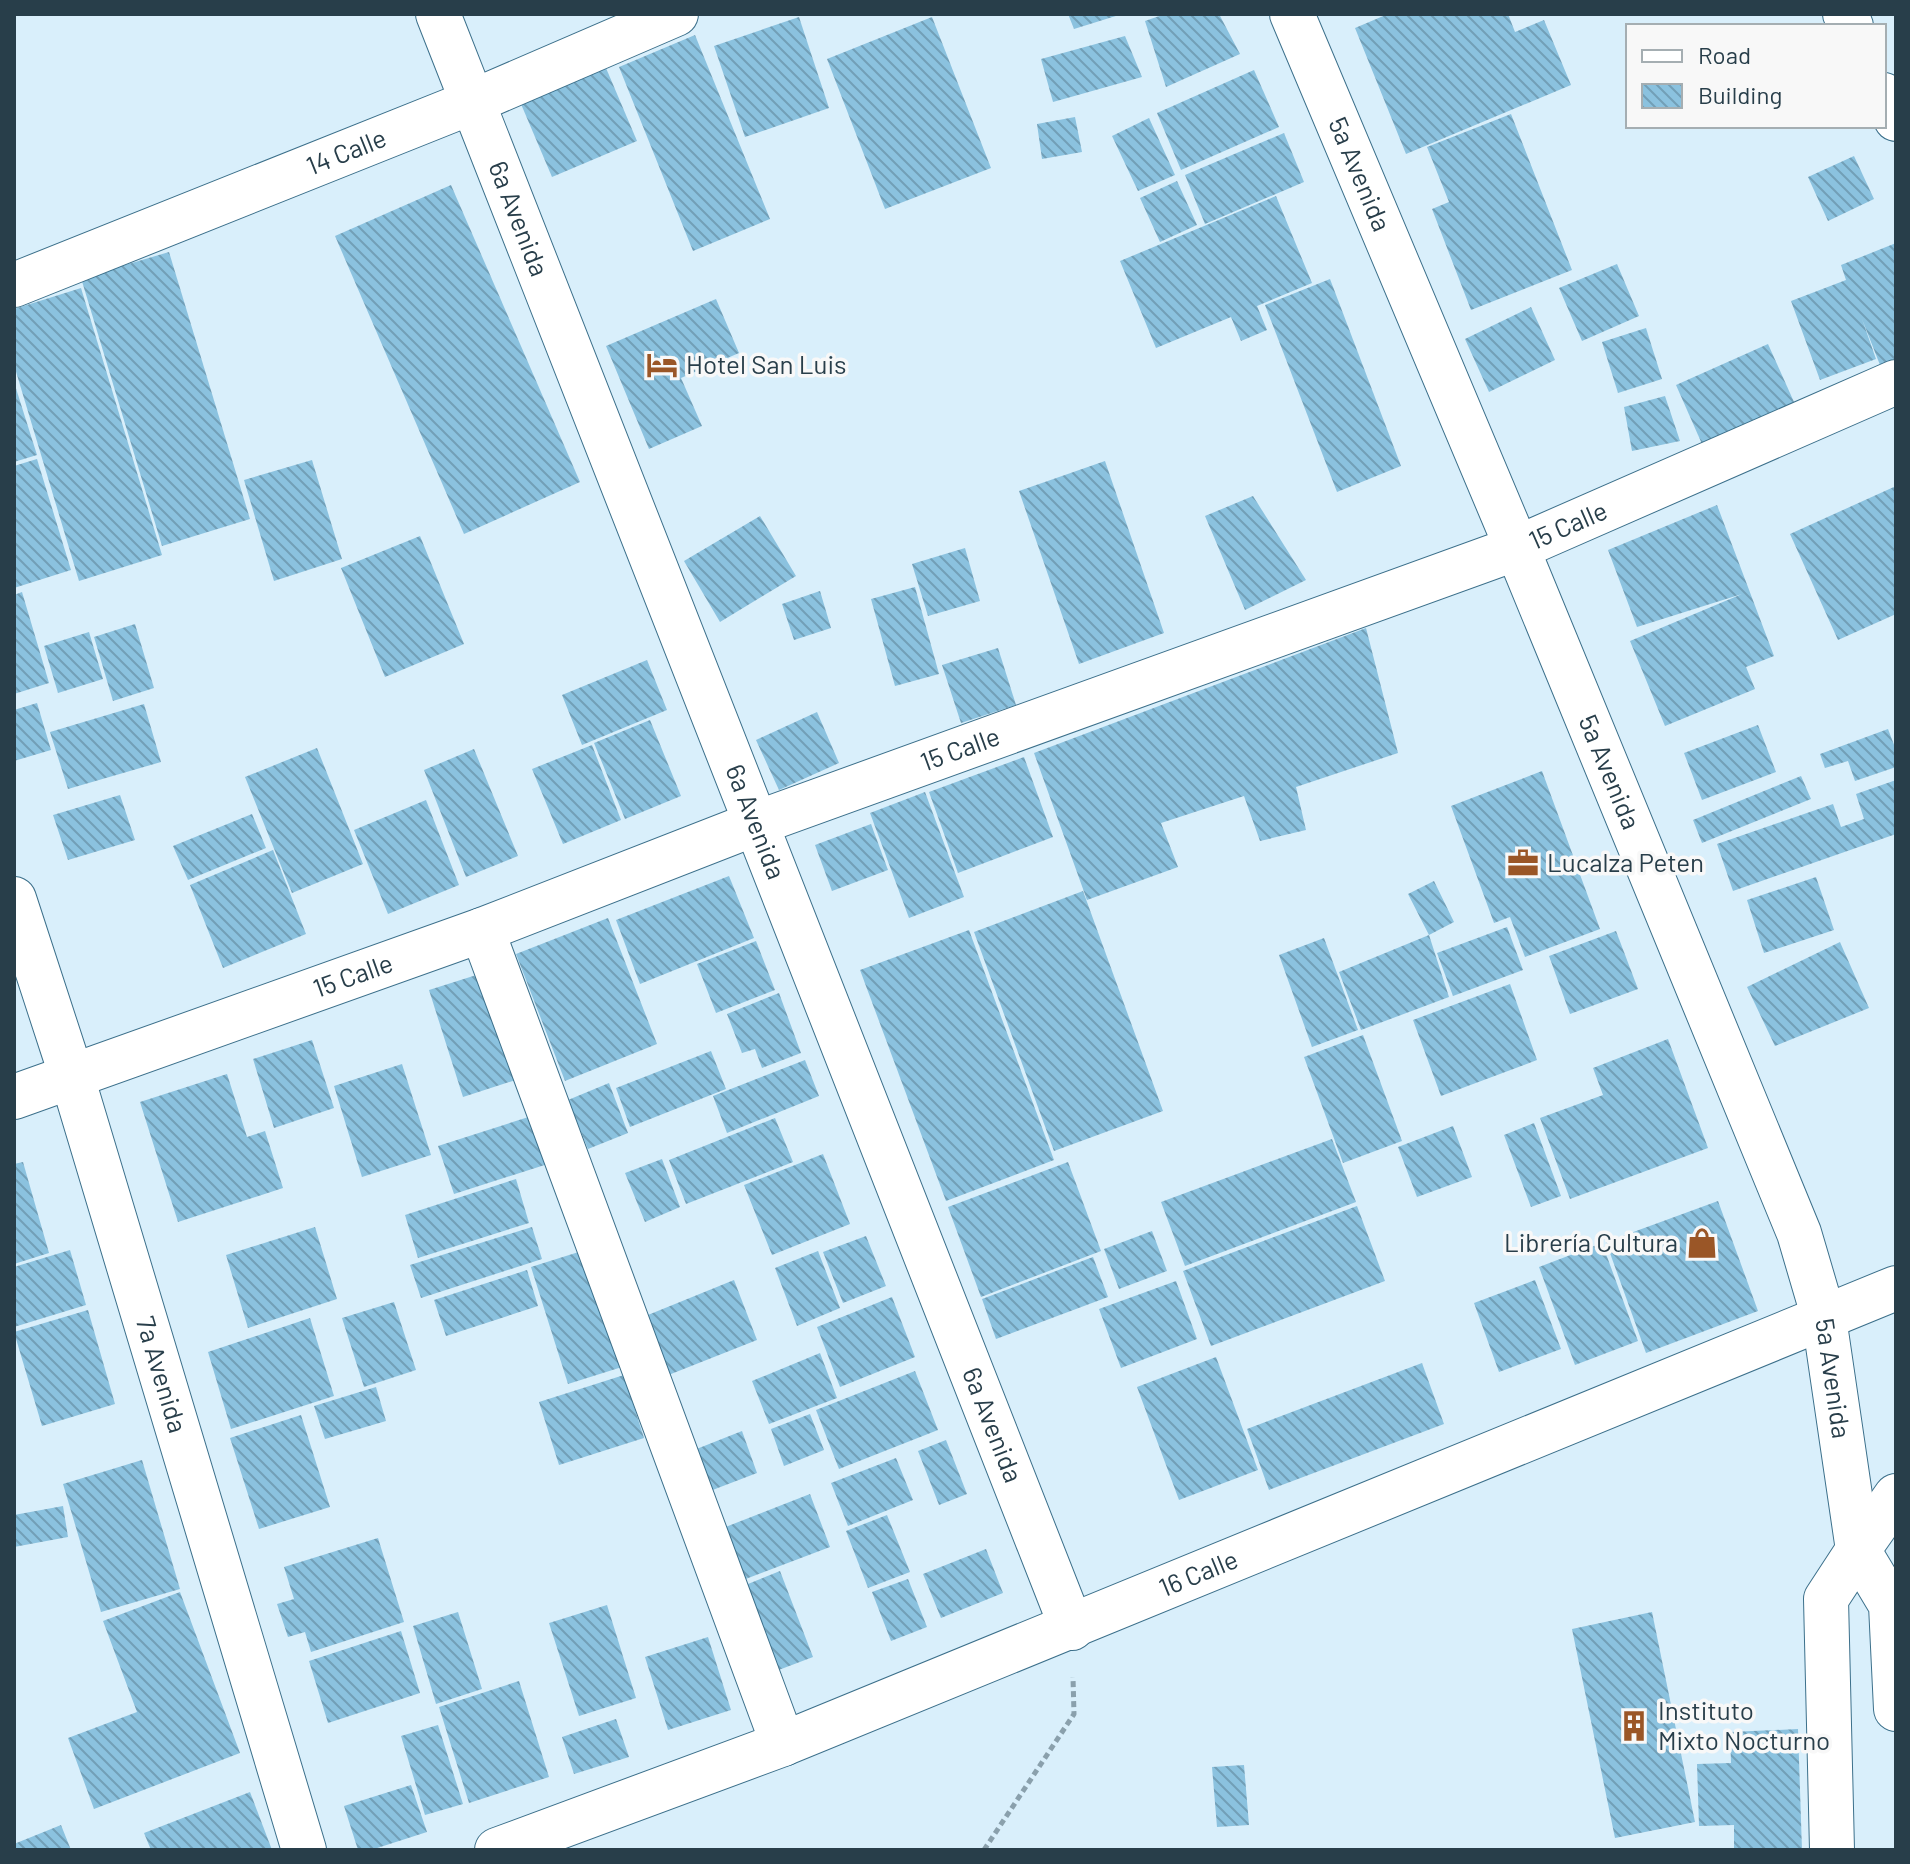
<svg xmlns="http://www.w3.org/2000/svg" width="1910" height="1864" font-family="Barlow,sans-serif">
<defs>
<pattern id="building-back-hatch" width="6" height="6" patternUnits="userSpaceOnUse" patternTransform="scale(2)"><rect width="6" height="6" fill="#8bc2df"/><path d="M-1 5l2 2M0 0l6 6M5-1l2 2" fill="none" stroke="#729fb7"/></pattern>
</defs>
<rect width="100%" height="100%" fill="#d9effb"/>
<!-- building -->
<g fill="url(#building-back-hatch)">
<polygon points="1068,14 1119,14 1119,15 1074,29"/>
<polygon points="1165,14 1219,14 1240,54 1166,87 1145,21"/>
<polygon points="1388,14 1508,14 1515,32 1544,20 1571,85 1406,154 1355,28"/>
<polygon points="799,17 829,108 745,137 714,46"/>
<polygon points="932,17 991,168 885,209 827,59"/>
<polygon points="695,35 770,219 693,251 619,67"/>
<polygon points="1125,36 1142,77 1053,102 1041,59"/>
<polygon points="606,68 637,141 552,177 521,104"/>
<polygon points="1254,70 1279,127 1181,170 1157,113"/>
<polygon points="1511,114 1572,270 1471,310 1432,209 1449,202 1427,147"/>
<polygon points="1075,117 1082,152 1042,159 1037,124"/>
<polygon points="1149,118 1175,175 1138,191 1112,136"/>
<polygon points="1284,133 1304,182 1205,224 1185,175"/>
<polygon points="1854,156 1874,199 1828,221 1808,177"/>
<polygon points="1177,181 1197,225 1160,242 1140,198"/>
<polygon points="451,185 580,482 464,534 335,236"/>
<polygon points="1276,196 1312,283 1257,306 1267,330 1241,341 1231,317 1156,348 1120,261"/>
<polygon points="1896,243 1896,358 1880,365 1862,319 1876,359 1820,380 1791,301 1846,280 1841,265"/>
<polygon points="169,252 250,519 162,546 81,278"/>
<polygon points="1617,264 1639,316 1582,341 1559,288"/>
<polygon points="1330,279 1401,466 1337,492 1265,305"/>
<polygon points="81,288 162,555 79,581 14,365 14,309"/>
<polygon points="716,299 739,353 681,378 702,426 649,449 606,346"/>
<polygon points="1531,307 1555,360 1489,392 1465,339"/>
<polygon points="1646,328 1662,379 1618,393 1602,342"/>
<polygon points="1768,344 1794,402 1702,444 1676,385"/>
<polygon points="14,382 37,455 14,462"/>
<polygon points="1665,396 1680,441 1632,451 1624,407"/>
<polygon points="37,459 71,570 14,588 14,466"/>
<polygon points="312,460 342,559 274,581 244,480"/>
<polygon points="1105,461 1164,633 1079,664 1019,491"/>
<polygon points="1896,486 1896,614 1838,640 1790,534"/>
<polygon points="1253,496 1306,580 1245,610 1205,516"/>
<polygon points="1717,505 1774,656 1746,667 1755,689 1665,726 1630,641 1742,594 1637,627 1608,550"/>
<polygon points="760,516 796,576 720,622 684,561"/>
<polygon points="420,536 464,644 385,677 341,568"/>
<polygon points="965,548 980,601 928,616 912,564"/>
<polygon points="915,587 939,674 895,686 871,599"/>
<polygon points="820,591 831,628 794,640 782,604"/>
<polygon points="22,592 49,683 14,694 14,595"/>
<polygon points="135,624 154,688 113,701 94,637"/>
<polygon points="1366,628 1398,753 1296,787 1306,830 1260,841 1244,796 1161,823 1178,867 1087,900 1034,753"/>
<polygon points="89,632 103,679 58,693 44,646"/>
<polygon points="998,648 1016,705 961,723 942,665"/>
<polygon points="647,660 667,710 582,745 562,695"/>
<polygon points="37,703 51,750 14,761 14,710"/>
<polygon points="144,704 161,762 68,789 50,732"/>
<polygon points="817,712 839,763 779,790 756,740"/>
<polygon points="650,720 681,796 625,819 594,743"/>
<polygon points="1758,725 1776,772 1702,800 1684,753"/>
<polygon points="1888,729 1896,750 1896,767 1855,781 1848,761 1825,768 1820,754"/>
<polygon points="592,745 621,820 563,844 532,769"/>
<polygon points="317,748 363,864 292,893 245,777"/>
<polygon points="474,749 518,856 466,877 424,770"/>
<polygon points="1024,757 1053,837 958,873 929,792"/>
<polygon points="1542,771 1600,929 1525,957 1510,917 1494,923 1451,806"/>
<polygon points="1801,776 1811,799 1702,843 1693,820"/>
<polygon points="1896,780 1896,834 1733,891 1717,844 1833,804 1841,827 1864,819 1856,794"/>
<polygon points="925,792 964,897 909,918 870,813"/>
<polygon points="120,795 135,840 68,860 53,815"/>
<polygon points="426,800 459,885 388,914 354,830"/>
<polygon points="252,814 266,848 188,880 173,846"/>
<polygon points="871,824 888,870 832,891 815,845"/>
<polygon points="273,850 306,934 223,968 190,885"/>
<polygon points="729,876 754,938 640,984 616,920"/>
<polygon points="1816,877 1834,930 1764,953 1747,900"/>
<polygon points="1434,881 1454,922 1429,935 1449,997 1361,1030 1339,972 1429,935 1408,894"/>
<polygon points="1083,891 1163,1111 1054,1151 974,932"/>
<polygon points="608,918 657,1044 565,1081 516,954"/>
<polygon points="1507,927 1523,970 1453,996 1437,953"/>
<polygon points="969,930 1054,1160 946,1201 860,970"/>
<polygon points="1616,931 1638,989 1570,1014 1549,956"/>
<polygon points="1324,938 1358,1030 1312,1047 1279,955"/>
<polygon points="756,941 775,990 716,1013 697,964"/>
<polygon points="1840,942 1869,1008 1775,1046 1747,987"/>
<polygon points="489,971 522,1078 463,1097 429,990"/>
<polygon points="1510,984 1537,1060 1441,1096 1413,1020"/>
<polygon points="779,993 801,1053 762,1068 755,1049 742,1053 727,1014"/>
<polygon points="1363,1035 1402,1141 1343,1163 1304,1057"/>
<polygon points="1668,1039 1708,1148 1570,1199 1540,1118 1603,1095 1593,1068"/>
<polygon points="312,1040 334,1108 274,1128 253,1059"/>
<polygon points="711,1051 726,1089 630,1127 616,1088"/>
<polygon points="805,1060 819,1096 727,1133 713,1096"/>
<polygon points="402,1064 431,1155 362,1177 334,1086"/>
<polygon points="227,1074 247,1137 265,1131 283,1188 178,1222 140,1102"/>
<polygon points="609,1083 628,1133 588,1149 568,1100"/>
<polygon points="538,1114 554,1162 454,1194 438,1146"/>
<polygon points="775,1118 793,1162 686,1204 669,1160"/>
<polygon points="1534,1123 1561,1196 1531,1207 1504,1135"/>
<polygon points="1453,1126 1472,1177 1417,1197 1398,1147"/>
<polygon points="1332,1139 1356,1202 1185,1266 1161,1202"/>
<polygon points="823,1154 850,1224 772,1255 744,1185"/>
<polygon points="662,1159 680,1207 645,1222 625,1173"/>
<polygon points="23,1162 49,1253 14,1264 14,1164"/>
<polygon points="1068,1162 1101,1251 981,1297 948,1207"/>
<polygon points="516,1179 529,1223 418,1258 405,1215"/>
<polygon points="1718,1201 1758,1311 1646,1353 1606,1242"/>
<polygon points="1357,1206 1385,1281 1211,1346 1183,1271"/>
<polygon points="315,1227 337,1299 248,1328 226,1255"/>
<polygon points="532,1227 542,1259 421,1298 410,1265"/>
<polygon points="1152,1231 1167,1271 1119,1289 1104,1249"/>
<polygon points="866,1236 886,1286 843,1303 823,1252"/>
<polygon points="1602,1243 1638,1341 1575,1365 1539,1267"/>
<polygon points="70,1250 86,1305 14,1327 14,1267"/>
<polygon points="585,1250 622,1367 568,1384 531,1267"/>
<polygon points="818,1251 840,1308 797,1326 775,1268"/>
<polygon points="1093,1257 1108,1297 996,1339 982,1299"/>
<polygon points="527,1270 538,1306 446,1336 434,1300"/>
<polygon points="734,1280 757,1340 666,1376 643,1317"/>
<polygon points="1535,1280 1561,1349 1499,1372 1474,1303"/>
<polygon points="1176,1281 1197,1339 1121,1368 1099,1309"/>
<polygon points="892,1297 915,1357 840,1387 817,1327"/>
<polygon points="394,1302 416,1370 364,1387 342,1318"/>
<polygon points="88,1310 115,1404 42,1426 14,1332"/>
<polygon points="310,1318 334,1396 231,1429 208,1352"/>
<polygon points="820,1353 837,1398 769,1424 752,1381"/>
<polygon points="1216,1357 1258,1470 1179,1500 1137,1387"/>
<polygon points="1422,1363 1444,1424 1269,1490 1247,1429"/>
<polygon points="915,1371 938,1430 839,1469 816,1410"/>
<polygon points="624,1375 644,1438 559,1465 539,1402"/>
<polygon points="376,1387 386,1421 325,1439 314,1406"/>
<polygon points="810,1414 824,1450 784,1466 771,1429"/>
<polygon points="301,1415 330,1507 259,1529 230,1438"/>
<polygon points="742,1431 757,1473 710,1491 694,1450"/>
<polygon points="946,1440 967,1494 939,1505 918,1451"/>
<polygon points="896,1458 913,1500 848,1526 831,1483"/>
<polygon points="142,1460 180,1589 101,1612 63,1484"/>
<polygon points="810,1494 830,1547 743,1580 723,1528"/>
<polygon points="63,1506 68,1537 14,1547 14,1515"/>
<polygon points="887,1515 910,1572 868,1588 846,1531"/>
<polygon points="378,1538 404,1622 311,1652 305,1632 288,1637 277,1604 294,1599 284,1567"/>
<polygon points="986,1549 1003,1593 941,1618 923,1574"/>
<polygon points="780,1571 813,1657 776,1671 743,1586"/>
<polygon points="908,1579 927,1627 891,1641 872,1592"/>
<polygon points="180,1592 240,1753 94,1809 68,1738 137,1712 103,1621"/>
<polygon points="607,1605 636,1698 579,1716 549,1623"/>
<polygon points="458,1612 482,1689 436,1704 413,1626"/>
<polygon points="1652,1612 1695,1822 1615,1838 1572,1629"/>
<polygon points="401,1631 420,1693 328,1723 309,1661"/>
<polygon points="708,1637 731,1710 668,1730 645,1657"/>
<polygon points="519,1681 549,1777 469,1803 439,1707"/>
<polygon points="616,1719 629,1757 574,1774 562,1737"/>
<polygon points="438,1725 463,1804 425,1815 401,1736"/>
<polygon points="1798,1729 1802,1850 1734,1850 1734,1825 1699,1826 1697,1764 1731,1763 1730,1732"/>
<polygon points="1244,1765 1249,1825 1217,1827 1212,1767"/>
<polygon points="411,1785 427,1832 371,1850 358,1850 344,1806"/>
<polygon points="250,1792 272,1850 151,1850 144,1833"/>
<polygon points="61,1825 71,1850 14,1850 14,1844"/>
</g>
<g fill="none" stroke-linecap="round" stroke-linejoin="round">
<defs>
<g id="minor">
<path id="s1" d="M438,14l634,1614"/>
<polyline points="1845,14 1851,26"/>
<polyline points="1884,95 1896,119"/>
<path id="s2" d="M14,285l458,-183 204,-88"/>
<path id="s3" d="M14,899l58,178 232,773"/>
<polyline points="482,930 783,1744"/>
<path id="s4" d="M14,1097l468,-167 272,-106 763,-276 379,-166"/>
<polyline points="1858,1550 1896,1496"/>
<path id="s5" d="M497,1850l286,-106 1113,-456"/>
</g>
<g id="major">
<path id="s6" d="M1292,14l225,534 282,685 25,85 34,232 33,55 5,104"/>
<polyline points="1832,1850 1826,1599 1858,1550"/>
</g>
</defs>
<!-- minor casing -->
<use href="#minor" stroke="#3c708b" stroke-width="46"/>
<!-- major casing -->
<use href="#major" stroke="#3c708b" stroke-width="46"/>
<!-- path -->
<polyline stroke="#8aa0ac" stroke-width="5" stroke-dasharray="6 4" stroke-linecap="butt" points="984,1850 1074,1714 1073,1677"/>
<!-- minor -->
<use href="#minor" stroke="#fff" stroke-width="44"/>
<!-- major -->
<use href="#major" stroke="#fff" stroke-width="44"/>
</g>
<!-- icons -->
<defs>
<symbol id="hotel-bare" viewBox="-9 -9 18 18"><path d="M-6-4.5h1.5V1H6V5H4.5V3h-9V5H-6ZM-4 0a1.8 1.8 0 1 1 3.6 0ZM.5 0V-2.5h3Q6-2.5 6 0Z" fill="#9a5627" stroke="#f8f8f8" stroke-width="2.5" paint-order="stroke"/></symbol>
<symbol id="office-bare" viewBox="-9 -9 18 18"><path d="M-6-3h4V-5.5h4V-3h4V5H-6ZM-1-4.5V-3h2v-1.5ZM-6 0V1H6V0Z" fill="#9a5627" stroke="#f8f8f8" stroke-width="2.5" paint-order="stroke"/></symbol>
<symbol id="shop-bare" viewBox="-9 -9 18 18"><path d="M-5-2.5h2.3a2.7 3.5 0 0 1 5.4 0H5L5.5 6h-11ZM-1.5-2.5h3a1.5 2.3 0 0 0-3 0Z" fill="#9a5627" stroke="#f8f8f8" stroke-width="2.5" paint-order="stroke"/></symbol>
<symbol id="building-bare" viewBox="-9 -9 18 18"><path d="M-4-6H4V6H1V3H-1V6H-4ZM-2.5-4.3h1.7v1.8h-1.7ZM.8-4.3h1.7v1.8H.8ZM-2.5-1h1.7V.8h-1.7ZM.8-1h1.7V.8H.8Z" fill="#9a5627" stroke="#f8f8f8" stroke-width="2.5" paint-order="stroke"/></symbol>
</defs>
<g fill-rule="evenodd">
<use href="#hotel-bare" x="640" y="343" width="44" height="44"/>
<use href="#office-bare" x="1501" y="841" width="44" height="44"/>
<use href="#shop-bare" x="1680" y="1221" width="44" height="44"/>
<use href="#building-bare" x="1612" y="1704" width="44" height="44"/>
</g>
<g text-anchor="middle" stroke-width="7" stroke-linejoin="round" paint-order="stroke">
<!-- street labels -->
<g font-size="26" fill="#283e4a" stroke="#f8f8f8">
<text dy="9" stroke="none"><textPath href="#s2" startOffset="358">14 Calle</textPath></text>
<text dy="9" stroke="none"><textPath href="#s6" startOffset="174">5a Avenida</textPath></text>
<text dy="9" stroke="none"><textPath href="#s1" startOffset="220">6a Avenida</textPath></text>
<text dy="9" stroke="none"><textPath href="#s4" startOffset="1656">15 Calle</textPath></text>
<text dy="9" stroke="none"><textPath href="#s4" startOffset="1008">15 Calle</textPath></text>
<text dy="9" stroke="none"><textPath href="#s6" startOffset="822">5a Avenida</textPath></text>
<text dy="9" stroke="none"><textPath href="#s1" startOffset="868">6a Avenida</textPath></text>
<text dy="9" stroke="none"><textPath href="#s4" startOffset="360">15 Calle</textPath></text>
<text dy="9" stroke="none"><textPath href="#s3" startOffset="498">7a Avenida</textPath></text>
<text dy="9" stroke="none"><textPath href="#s6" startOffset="1470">5a Avenida</textPath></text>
<text dy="9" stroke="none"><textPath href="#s1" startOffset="1516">6a Avenida</textPath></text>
<text dy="9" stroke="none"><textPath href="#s5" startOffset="754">16 Calle</textPath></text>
</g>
<!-- poi labels -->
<g font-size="26" fill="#283e4a" stroke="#f8f8f8" text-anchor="start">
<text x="686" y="374">Hotel San Luis</text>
<text x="1547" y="872">Lucalza Peten</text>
<text x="1678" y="1252" text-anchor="end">Librería Cultura</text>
<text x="1658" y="1720">Instituto<tspan x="1658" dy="30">Mixto Nocturno</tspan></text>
</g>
</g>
<!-- border -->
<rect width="1910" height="1864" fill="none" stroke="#283e4a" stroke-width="32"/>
<!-- legend -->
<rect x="1626" y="24" width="260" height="104" fill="#f8f8f8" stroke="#a5aeb2" stroke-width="2"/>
<rect x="1642" y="50" width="40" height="12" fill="#ffffff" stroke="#a5aeb2" stroke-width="2"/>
<text x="1698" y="64" font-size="24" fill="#283e4a">Road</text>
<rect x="1642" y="84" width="40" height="24" fill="url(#building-back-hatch)" stroke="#a5aeb2" stroke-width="2"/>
<text x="1698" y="104" font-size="24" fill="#283e4a">Building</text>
</svg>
